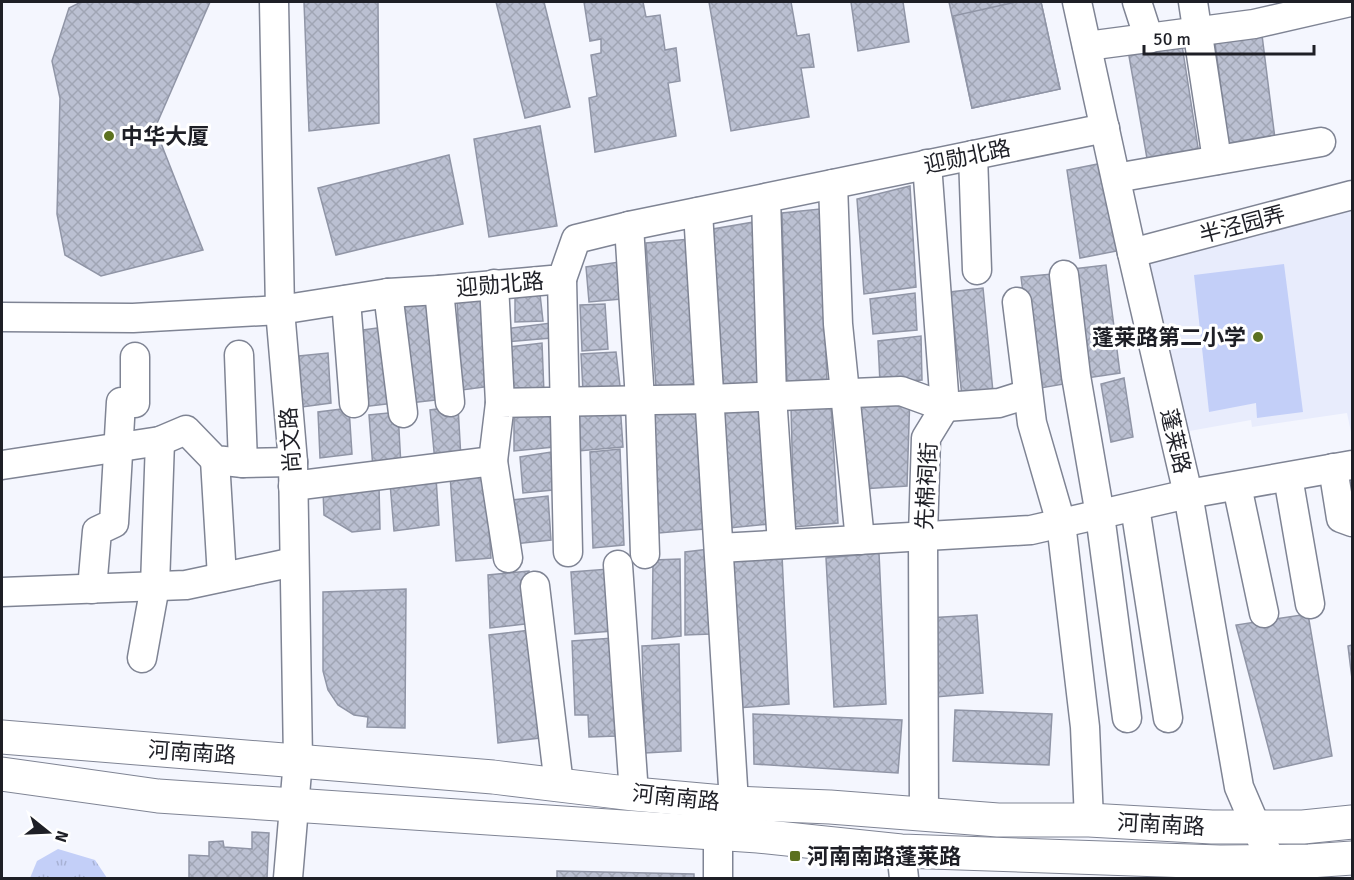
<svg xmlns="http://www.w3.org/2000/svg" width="1354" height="880" font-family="Signika,'Noto Sans SC',sans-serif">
<defs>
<pattern id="park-tufts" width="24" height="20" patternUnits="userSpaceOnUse" patternTransform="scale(1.5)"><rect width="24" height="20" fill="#c3cff8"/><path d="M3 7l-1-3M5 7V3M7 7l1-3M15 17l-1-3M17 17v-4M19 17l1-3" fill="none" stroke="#a7b1d4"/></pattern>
<pattern id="building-cross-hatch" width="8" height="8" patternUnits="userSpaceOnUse" patternTransform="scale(1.5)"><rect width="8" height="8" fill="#bbc0d2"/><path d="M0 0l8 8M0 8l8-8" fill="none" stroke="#a0a5b4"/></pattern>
</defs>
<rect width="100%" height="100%" fill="#f4f6fe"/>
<!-- built -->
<polygon fill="#e8ecfc" points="1352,203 1352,437 1347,413 1252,427 1251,420 1184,432 1148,261"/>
<!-- grass -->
<polygon fill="#c3cff8" points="1284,264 1303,412 1257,418 1256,403 1209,412 1194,275"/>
<!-- park -->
<polygon fill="url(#park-tufts)" points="58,849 95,860 107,878 30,878 37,861"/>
<!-- building -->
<g fill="url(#building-cross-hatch)" stroke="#9095a6" stroke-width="1.5">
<polygon points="81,2 131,2 138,4 139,2 210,2 155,128 203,250 101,276 65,255 57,214 60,98 52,61 69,8"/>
<polygon points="304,2 378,2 379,123 309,131"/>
<polygon points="496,2 544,2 570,107 525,118"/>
<polygon points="584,2 643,2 646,17 660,15 665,50 676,48 680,81 668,83 676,136 595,152 589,98 597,96 591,55 601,53 601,39 590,41"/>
<polygon points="709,2 791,2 797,36 809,34 814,67 801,68 809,117 731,131"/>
<polygon points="851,2 903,2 909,42 858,51"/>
<polygon points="949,2 1041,2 1060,89 972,108"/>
<polygon points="1016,2 1041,2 1060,89 972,108 953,16"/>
<polygon points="1262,35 1275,139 1229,148 1215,43"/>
<polygon points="1182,45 1199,154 1148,164 1129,56"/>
<polygon points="540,126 557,226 489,237 474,139"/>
<polygon points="449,155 463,224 336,255 318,188"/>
<polygon points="1103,163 1117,251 1080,258 1067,170"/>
<polygon points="910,186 916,287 864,294 857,199"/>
<polygon points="820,209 827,381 787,385 782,213"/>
<polygon points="754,222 763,383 723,384 713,229"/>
<polygon points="690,239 701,383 656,387 646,243"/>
<polygon points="619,262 621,299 589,302 586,267"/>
<polygon points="1106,265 1120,373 1087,378 1073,269"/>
<polygon points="1052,274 1064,384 1035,389 1021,277"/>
<polygon points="983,288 993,392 962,396 950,292"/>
<polygon points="915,293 917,330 873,334 870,299"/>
<polygon points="540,294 543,321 515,322 515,297"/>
<polygon points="486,297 491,386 462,390 457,301"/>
<polygon points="435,298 444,399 410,403 403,303"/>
<polygon points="605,304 608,349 582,351 580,305"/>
<polygon points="551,323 551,338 505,342 505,329"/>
<polygon points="384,327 394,403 362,407 356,331"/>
<polygon points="921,336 922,380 880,383 878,341"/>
<polygon points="542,343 544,393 513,397 509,347"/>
<polygon points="616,352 620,386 583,391 581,354"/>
<polygon points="328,353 331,403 302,407 299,356"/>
<polygon points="1124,378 1133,437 1111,442 1101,384"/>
<polygon points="910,394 907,486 862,489 858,401"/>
<polygon points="620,403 623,447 578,451 576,404"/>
<polygon points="831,405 838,523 794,527 791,407"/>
<polygon points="458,406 461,459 435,462 430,410"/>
<polygon points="552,406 554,447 514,451 514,410"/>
<polygon points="763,406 770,524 729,528 722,409"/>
<polygon points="349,408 352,454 320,458 318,412"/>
<polygon points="700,409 704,529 659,533 650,412"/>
<polygon points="398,412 401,466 373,469 369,415"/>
<polygon points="620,449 624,545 593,548 590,452"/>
<polygon points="551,452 553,490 523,493 520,457"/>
<polygon points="485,471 491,558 456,561 450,475"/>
<polygon points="436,477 439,525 394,531 390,483"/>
<polygon points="379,486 380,529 352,532 324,515 323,491"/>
<polygon points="548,496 551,540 514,544 512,500"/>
<polygon points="709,549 711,634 685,635 685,552"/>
<polygon points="879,553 886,704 834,707 826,558"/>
<polygon points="782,555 789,704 737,708 729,558"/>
<polygon points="680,559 681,636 652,639 653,560"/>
<polygon points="609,569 613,631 575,634 571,572"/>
<polygon points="529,571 533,623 490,628 488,575"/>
<polygon points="406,589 405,728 367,727 368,717 354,715 338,705 328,690 323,671 323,592"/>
<polygon points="1308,614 1332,756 1274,769 1236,625"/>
<polygon points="977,615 983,693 935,697 927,618"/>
<polygon points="530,630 540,738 498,743 489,635"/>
<polygon points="613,638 617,736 589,737 588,715 575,715 572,641"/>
<polygon points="679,644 681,751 645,753 642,646"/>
<polygon points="1352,645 1352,679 1348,646"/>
<polygon points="955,710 1052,714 1049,765 953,761"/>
<polygon points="753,714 902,720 898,773 754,764"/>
<polygon points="252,832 269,833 267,878 189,878 189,855 209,856 209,842 223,841 224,847 252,849"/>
<polygon points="557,871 694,874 694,878 557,878"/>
</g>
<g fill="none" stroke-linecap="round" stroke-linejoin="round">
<defs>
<g id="minor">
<polyline points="274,2 280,310 293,462 298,760 288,878"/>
<polyline points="1077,2 1132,253 1188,494 1239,787 1278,878"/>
<polyline points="1137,2 1149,39"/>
<polyline points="1193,2 1217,160"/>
<polyline points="1087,46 1254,24 1350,2"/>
<polyline points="973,155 977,270"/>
<polyline points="1116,178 1321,142"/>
<polyline points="833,184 838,324 860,540"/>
<polyline points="766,198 772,396 782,544"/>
<polyline points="698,212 734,803"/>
<polyline points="629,226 640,400 645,554"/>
<polyline points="1132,253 1352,195"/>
<polyline points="1064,275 1076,376 1100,515 1127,718"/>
<polyline points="562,279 568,552"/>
<polyline points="494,284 500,403"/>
<polyline points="439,290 450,402"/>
<polyline points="388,293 403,413"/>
<polyline points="346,300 354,403"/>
<polyline points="1017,302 1032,423 1061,523 1085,727 1089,820"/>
<polyline points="2,317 133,318 280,310 388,293 439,290 562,279 576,239 629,226 1105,128"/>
<polyline points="239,355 243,463"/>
<polyline points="215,460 222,577"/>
<polyline points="493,461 508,558"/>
<polyline points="2,465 160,441 186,430 215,460 243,463 293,462"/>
<polyline points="1333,468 1341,518 1352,522"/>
<polyline points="1288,477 1310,604"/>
<polyline points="293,486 493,461 500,403 709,399 901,391 945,407 999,403 1028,394"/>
<polyline points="1237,486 1264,613"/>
<polyline points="1135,507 1168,718"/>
<polyline points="719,548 1031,530 1188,494 1352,465"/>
<polyline points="618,565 634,794"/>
<polyline points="535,586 559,785"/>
<polyline points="92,589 97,531 114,523 121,402 135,403 135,357"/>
<polyline points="2,592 186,585 294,562"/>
<polyline points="142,658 155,586 160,441"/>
<polyline points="924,814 923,536 926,438 945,407 927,164"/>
<polyline points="718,835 718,878"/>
<polyline points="901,851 904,878"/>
</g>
<g id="major">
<polyline points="2,737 493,777 634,794 734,803 830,807 998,820 1089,820 1212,827 1303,827 1352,822"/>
<polyline points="2,774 158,796 758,836 901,851 1220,862 1309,861 1352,858"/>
</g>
</defs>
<!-- minor casing -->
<use href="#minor" stroke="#7f8494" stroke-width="31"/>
<!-- major casing -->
<use href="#major" stroke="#7f8494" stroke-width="35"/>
<!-- minor -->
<use href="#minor" stroke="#fff" stroke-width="28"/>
<!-- major -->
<use href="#major" stroke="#fff" stroke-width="33"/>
</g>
<!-- markers -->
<g fill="#5c7120" stroke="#fff" stroke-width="2">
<circle cx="109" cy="136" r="6"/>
<circle cx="1258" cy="337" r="6"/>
<rect x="789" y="850" width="12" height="12" rx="3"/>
</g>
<g text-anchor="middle" stroke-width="6" stroke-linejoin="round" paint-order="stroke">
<!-- poi labels -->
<g font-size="22" font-weight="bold" fill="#1e1f26" stroke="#fff" text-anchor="start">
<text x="121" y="144">中华大厦</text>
<text x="1246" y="345" text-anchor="end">蓬莱路第二小学</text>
<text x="807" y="864">河南南路蓬莱路</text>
</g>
<!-- street labels -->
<g font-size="22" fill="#1e1f26" stroke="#fff">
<text transform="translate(967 156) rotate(-12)" y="8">迎勋北路</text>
<text transform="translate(1242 224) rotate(-15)" y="8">半泾园弄</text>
<text transform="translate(500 284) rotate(-5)" y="8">迎勋北路</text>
<text transform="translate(290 440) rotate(-94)" y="8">尚文路</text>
<text transform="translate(1176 441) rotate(77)" y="8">蓬莱路</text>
<text transform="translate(926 486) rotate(-87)" y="8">先棉祠街</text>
<text transform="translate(192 752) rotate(4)" y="8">河南南路</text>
<text transform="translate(676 797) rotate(6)" y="8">河南南路</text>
<text transform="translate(1161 824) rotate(3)" y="8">河南南路</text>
</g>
</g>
<!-- border -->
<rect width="1354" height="880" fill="none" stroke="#1e1f26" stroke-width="6"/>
<!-- north arrow -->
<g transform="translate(48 832) rotate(108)" stroke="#ffffff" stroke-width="4.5" paint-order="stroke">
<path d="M0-4.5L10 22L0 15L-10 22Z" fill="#1e1f26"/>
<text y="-9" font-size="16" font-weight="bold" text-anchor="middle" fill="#1e1f26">N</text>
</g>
<!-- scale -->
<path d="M1144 45v9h170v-9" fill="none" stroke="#1e1f26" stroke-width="3"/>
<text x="1153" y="45" font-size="18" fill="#1e1f26" stroke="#ffffff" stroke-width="4.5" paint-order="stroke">50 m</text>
</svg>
